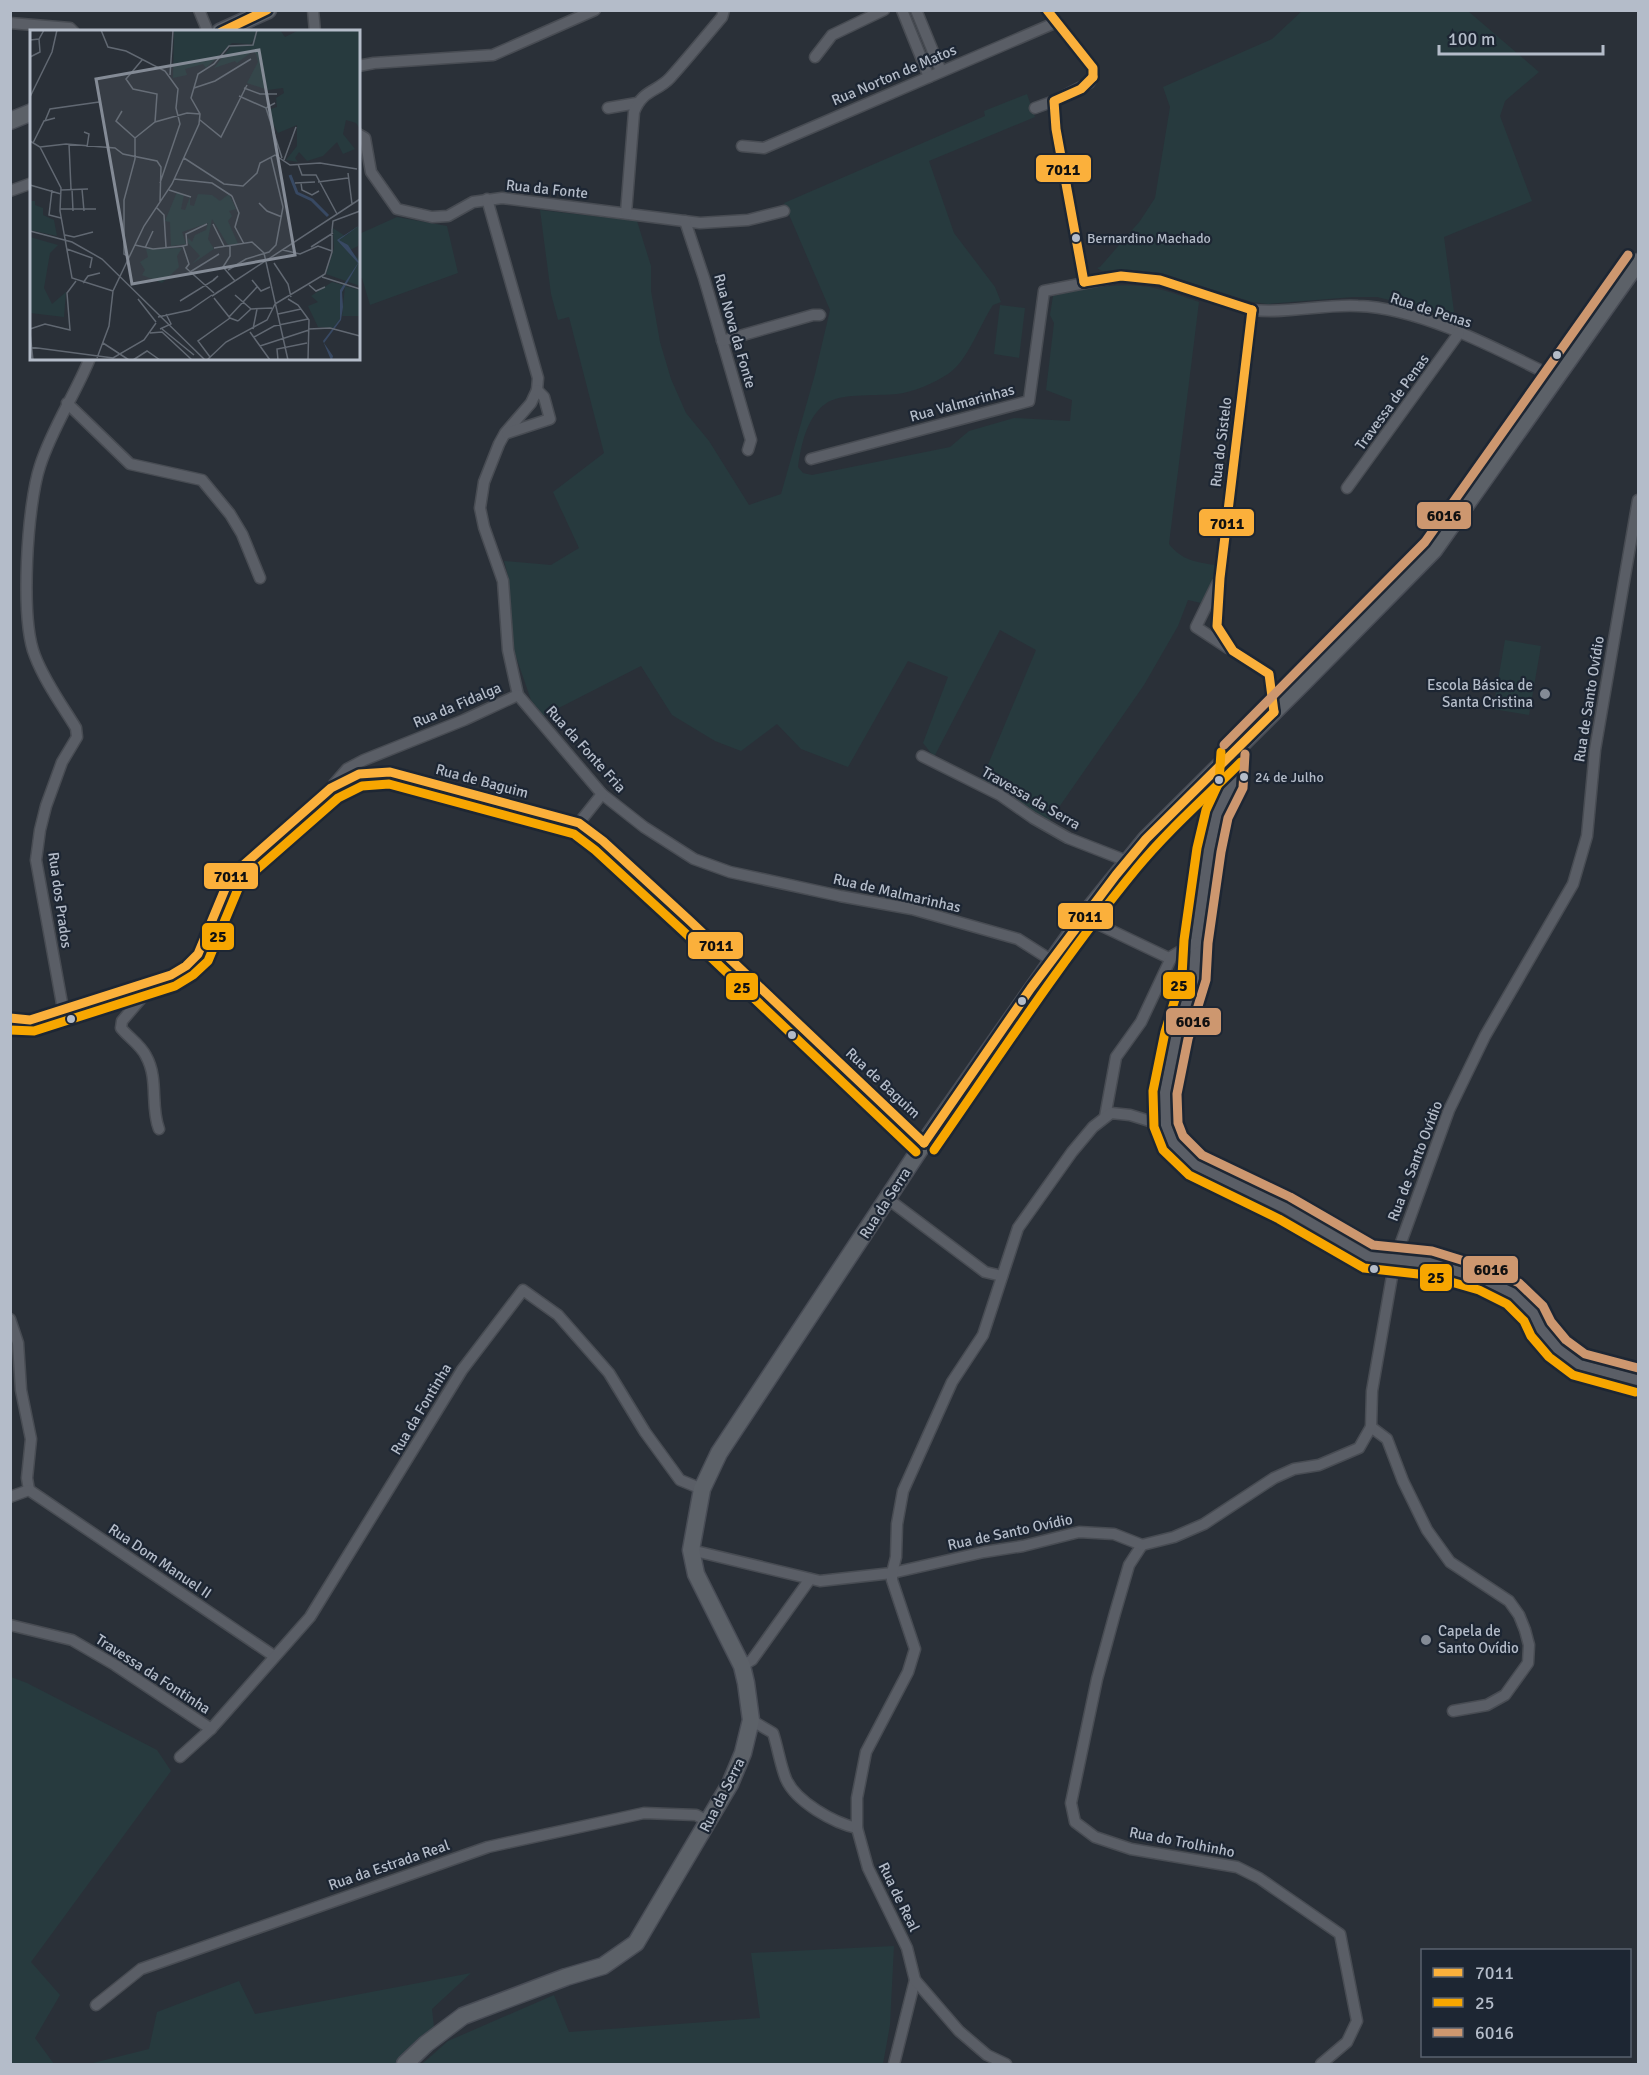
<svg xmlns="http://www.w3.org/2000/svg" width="1649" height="2075" font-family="Signika,sans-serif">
<rect width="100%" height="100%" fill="#2a3038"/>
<!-- green -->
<g fill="#273a3e">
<polygon points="1303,10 1468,11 1539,72 1505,101 1500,116 1532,201 1444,237 1455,319 1406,304 1377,297 1353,297 1268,304 1252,302 1160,273 1132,270 1102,271 1097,268 1100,267 1140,221 1155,198 1170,107 1163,87 1272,39"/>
<path d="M1027,94l8,23 -106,44 25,72 41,54 6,15 -8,3c-13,19 -25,56 -45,69 -14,9 -34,18 -51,20 -18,2 -53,-1 -69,8 -21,13 -27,43 -30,65l5,6 9,2 138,-28 19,-16 45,-13 56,3 2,-21 -26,-10 8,-67 -4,-8 3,-19c31,-7 68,-15 101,-8 15,3 30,9 45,14l-30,242c12,16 27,18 46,21l-1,17 -13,21 -13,-3 -10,26 -34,59 -96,138 -66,-44 54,-129 -36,-20 -66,127 -11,-14 25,-66 -40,-16 -60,106 -47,-18 -24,-25 -36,27 -26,-10 -43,-26 -31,-49 -98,50 -12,-16 -19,-55 -4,-69 -4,-15 47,4 28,-17 -26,-56 51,-39 -35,-136 -11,3 -7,-26 -11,-84 97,11 14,45v25l9,51 11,37 15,34 23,28 40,64 32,-11 34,-120 15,-64 -46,-107 201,-87 -1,-5z"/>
<polygon points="397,217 447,226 458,273 370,305 362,278 359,278 359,234"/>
<polygon points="1000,305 1025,308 1019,358 994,354"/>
<polygon points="1505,640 1541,646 1529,715 1493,709"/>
<polygon points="11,1677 27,1683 157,1750 171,1771 31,1962 60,1995 35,2038 54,2064 11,2064"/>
<polygon points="894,1946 890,2025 883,2064 422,2064 448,2041 554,1995 569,2032 760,2018 751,1953"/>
<polygon points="471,1973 432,2009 434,2027 396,2064 89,2064 149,2049 157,2012 239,1981 255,2014"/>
</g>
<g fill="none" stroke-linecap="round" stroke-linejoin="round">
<defs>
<g id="minor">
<polyline points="199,10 208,32"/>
<polyline points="313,10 315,32"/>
<polyline points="902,10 929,77"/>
<polyline points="916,10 941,71"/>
<polyline points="1047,10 1093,68 1093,77 1089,83 1054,101 1056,129 1084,282"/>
<polyline points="10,23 70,28 74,32"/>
<polyline points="815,57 832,35 884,10"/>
<polyline points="358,66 374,63 493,55 595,10"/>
<polyline points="608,108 637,103"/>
<polyline points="1035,108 1054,101"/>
<polyline points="358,134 365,138 371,172 397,209 432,217 448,216 473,202 502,198 700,223 748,220 784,211"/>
<polyline points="742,146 764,148 1057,22"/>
<polyline points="10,191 32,183"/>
<polyline points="487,199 538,378 537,390 531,403 505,433 499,444 484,482 480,508 484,527 503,581 508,650 518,695 602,794 644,827 694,859 730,872 840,896 912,909 1018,939 1051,960"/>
<path d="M626,213l8,-101c8,-22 23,-20 36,-34 18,-20 35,-41 52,-61l2,-7"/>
<polyline points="685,221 704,278 751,440 748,450"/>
<polyline points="1252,310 1220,578 1217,626 1233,651 1269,674 1274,712"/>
<polyline points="722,341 813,315 820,315"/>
<polyline points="67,403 130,464 202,480 230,514 242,534 260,578"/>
<polyline points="507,433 550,419 544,397 537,390"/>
<path d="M811,459l218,-58 15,-110 77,-15 39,4 92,30c36,4 71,-6 106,-4 64,2 141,44 198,72"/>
<polyline points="1347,488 1459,333"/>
<polyline points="1217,584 1196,627 1228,648"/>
<polyline points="1233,753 1231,785 1217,814 1209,850 1196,942 1194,978 1176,1036 1165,1093 1166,1126 1173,1143 1195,1165 1285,1208 1369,1257 1429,1263 1483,1279 1514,1294 1534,1314 1541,1329 1558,1349 1580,1365 1638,1380"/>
<polyline points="922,756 1000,795 1033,818 1068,838 1127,861"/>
<polyline points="334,784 347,769 364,760 464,720 518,695"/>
<polyline points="579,823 602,794"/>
<polyline points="1083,917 1171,959"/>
<path d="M156,981l-34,40 -1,7c7,9 20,17 25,28 13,23 4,50 13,73"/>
<path d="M63,1009l-27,-149 4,-30 6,-24 16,-44 15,-25 -1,-9c-14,-23 -31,-46 -41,-72 -15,-37 -8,-151 5,-190 12,-38 35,-71 50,-108"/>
<polyline points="10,1018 30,1020 171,975 186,966 198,954 230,877 331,788 359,774 390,772 579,823 603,841 690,921 924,1143"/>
<polyline points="1105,1117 1116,1057 1141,1022 1172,956 1196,942"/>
<polyline points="888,1199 985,1272 1002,1276"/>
<polyline points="10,1319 18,1343 21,1390 31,1439 27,1478 29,1490"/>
<polyline points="1371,1427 1387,1439 1403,1481 1427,1530 1450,1562 1509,1601 1519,1615 1525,1630 1529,1645 1528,1663 1505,1695 1487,1705 1453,1711"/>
<polyline points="10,1497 29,1490 274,1656"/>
<polyline points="1142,1545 1129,1565 1115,1613 1097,1679 1071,1803 1075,1822 1095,1837 1131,1849 1237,1867 1259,1878 1340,1934 1357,2021 1347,2042 1321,2064"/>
<polyline points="691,1550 820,1581 892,1573 984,1552 1023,1546 1079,1532 1114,1534 1142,1545 1174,1537 1204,1524 1274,1478 1294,1469 1319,1465 1359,1448 1371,1427 1372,1391 1395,1259 1449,1110 1485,1036 1573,884 1587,836 1595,750 1638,500"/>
<polyline points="10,1625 72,1640 115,1665 211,1729"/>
<polyline points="742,1666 752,1660 810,1579"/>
<path d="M751,1720l22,13c5,15 7,31 13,46 10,23 48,44 71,49"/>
<polyline points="180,1757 211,1729 310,1617 462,1370 523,1290 558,1315 609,1373 645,1432 680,1480 702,1489"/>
<polyline points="96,2005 141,1969 488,1847 644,1813 696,1815 709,1822"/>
<polyline points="894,2064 915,1980"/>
<polyline points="1006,2064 987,2055 959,2031 915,1980 907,1948 868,1868 857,1828 857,1798 866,1752 908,1672 915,1649 892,1580 892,1573 896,1557 897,1524 903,1491 952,1382 983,1335 1018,1228 1072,1152 1093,1127 1111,1113 1130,1115 1166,1126"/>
</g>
<g id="primary">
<polyline points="220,32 268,10"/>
<polyline points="10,121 32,112"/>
<polyline points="405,2064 426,2044 463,2016 566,1977 603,1966 636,1943 730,1784 743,1753 751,1720 746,1683 742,1666 696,1574 691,1550 702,1489 719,1453 924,1143 1083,917 1146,839 1303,683 1434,550 1638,262"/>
</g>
</defs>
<!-- minor casing -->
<use href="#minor" stroke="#484c53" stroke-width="13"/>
<!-- primary casing -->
<use href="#primary" stroke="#484c55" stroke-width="19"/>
<!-- minor -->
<use href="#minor" stroke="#5a5e66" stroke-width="10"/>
<!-- primary -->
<use href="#primary" stroke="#5c6168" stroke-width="16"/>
<defs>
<g id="bus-1">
<polyline points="1047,10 1093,68 1093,77"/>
<polyline points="221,32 267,10"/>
<polyline points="1084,282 1056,129 1054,101 1081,89 1093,77"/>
<polyline points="1084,282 1121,276 1160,280 1252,310"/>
<polyline points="1252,310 1220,578 1217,626 1233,651 1269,674 1274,712"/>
<polyline points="10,1018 30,1020 171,975 186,966 198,954 230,877 331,788 359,774 390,772 579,823 603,841 690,921 924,1143"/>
<polyline points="924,1143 1031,988 1116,875 1146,839 1274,712"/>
</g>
<g id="bus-2">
<polyline points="1221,752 1219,782 1206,810 1197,848 1184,940 1182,976 1165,1032 1153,1091 1154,1127 1163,1150 1189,1175 1279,1219 1364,1268 1427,1275 1479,1290 1507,1304 1524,1321 1531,1336 1549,1357 1573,1375 1635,1392"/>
<polyline points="10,1030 34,1031 175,986 193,975 208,961 240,884 338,798 362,786 389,784 574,834 595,850 682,930 916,1152"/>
<path d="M934,1150c66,-95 129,-192 202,-281 32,-39 70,-72 105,-107"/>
</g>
<g id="bus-3">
<polyline points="1224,745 1425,542 1628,255"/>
<polyline points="1245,754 1243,788 1228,818 1221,852 1208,943 1206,980 1188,1039 1177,1094 1178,1123 1183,1136 1202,1155 1290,1197 1373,1245 1432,1251 1487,1268 1519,1283 1543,1306 1551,1322 1566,1340 1585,1354 1638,1368"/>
</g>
</defs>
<!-- bus-1 casing -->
<use href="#bus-1" stroke="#1d2633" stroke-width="14"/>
<!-- bus-2 casing -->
<use href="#bus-2" stroke="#1d2633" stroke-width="14"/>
<!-- bus-3 casing -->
<use href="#bus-3" stroke="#1d2633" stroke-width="14"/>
<!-- bus-1 -->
<use href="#bus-1" stroke="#fbb03b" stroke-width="9"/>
<!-- bus-2 -->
<use href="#bus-2" stroke="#f7a600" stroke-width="9"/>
<!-- bus-3 -->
<use href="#bus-3" stroke="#cd976f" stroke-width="9"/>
</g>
<!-- markers -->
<g fill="#b4bcc9" stroke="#1d2633" stroke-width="2">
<circle cx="1076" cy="238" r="5"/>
<circle cx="1557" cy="355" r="5"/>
<circle cx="1244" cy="777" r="5"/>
<circle cx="1219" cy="780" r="5"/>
<circle cx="1022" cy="1001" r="5"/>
<circle cx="71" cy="1019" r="5"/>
<circle cx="792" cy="1035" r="5"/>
<circle cx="1374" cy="1269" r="5"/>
</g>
<g fill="#848b96" stroke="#1d2633" stroke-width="2">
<circle cx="1545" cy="694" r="6"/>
<circle cx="1426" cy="1640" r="6"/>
</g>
<g text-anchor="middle" stroke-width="4.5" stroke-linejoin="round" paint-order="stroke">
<!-- bus labels -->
<g font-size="14" fill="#b4bcc9" stroke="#1d2633" text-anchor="start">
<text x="1087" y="243">Bernardino Machado</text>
<text x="1255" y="782">24 de Julho</text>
</g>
<!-- street labels -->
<g font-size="15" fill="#b4bcc9" stroke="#1d2633">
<text transform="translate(894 75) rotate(-23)" y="5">Rua Norton de Matos</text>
<text transform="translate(547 189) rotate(6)" y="5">Rua da Fonte</text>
<text transform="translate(1431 310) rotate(18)" y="5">Rua de Penas</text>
<text transform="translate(735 331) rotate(74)" y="5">Rua Nova da Fonte</text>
<text transform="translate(1392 402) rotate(-54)" y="5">Travessa de Penas</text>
<text transform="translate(962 403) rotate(-15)" y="5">Rua Valmarinhas</text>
<text transform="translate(1221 442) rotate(-83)" y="5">Rua do Sistelo</text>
<text transform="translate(1589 699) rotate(-81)" y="5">Rua de Santo Ovídio</text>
<text transform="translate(457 705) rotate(-23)" y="5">Rua da Fidalga</text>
<text transform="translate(586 749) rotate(48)" y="5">Rua da Fonte Fria</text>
<text transform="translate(482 781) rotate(15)" y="5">Rua de Baguim</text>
<text transform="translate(1031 798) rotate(30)" y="5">Travessa da Serra</text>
<text transform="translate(897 893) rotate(13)" y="5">Rua de Malmarinhas</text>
<text transform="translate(60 900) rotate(82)" y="5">Rua dos Prados</text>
<text transform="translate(883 1083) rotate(43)" y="5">Rua de Baguim</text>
<text transform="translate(1415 1161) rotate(-69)" y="5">Rua de Santo Ovídio</text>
<text transform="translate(885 1203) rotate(-57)" y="5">Rua da Serra</text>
<text transform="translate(421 1409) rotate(-59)" y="5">Rua da Fontinha</text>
<text transform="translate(1010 1532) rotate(-12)" y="5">Rua de Santo Ovídio</text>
<text transform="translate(160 1561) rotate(34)" y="5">Rua Dom Manuel II</text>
<text transform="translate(153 1674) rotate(33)" y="5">Travessa da Fontinha</text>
<text transform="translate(722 1795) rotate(-63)" y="5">Rua da Serra</text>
<text transform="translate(1182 1842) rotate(11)" y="5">Rua do Trolhinho</text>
<text transform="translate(389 1865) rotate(-19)" y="5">Rua da Estrada Real</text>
<text transform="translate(899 1897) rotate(64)" y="5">Rua de Real</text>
</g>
<!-- poi labels -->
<g font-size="15" fill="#b4bcc9" stroke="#1d2633" text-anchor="end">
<text x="1533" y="690">Escola Básica de<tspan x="1533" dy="17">Santa Cristina</tspan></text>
<text x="1438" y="1636" text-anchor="start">Capela de<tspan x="1438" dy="17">Santo Ovídio</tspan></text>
</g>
</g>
<!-- overview -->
<g transform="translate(30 30)">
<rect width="330" height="330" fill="#2a3038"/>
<path d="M144,0h82v8l-6,6 -18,-1 -26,25 -3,-4 -18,5 2,6 -14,3zM228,0h22l5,7 14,-7h61v99l-4,-6 -10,-3 -3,14 12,15 -12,5 -6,-12 -14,14 -16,5 -8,-9 -4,6 3,4 -12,-2 11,-14v-21l-19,8 -4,-7 -6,-16 9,-3 -1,-9 8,-5 -1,-5 -15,2 -21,-7 11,-21 -2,-8 -3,-3 -16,12 -2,-2 -21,7 18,-23 19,1zM147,162l7,3 -3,14 4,1 5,-13v8l4,1 4,-12 14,1 8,6 9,-7 7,15 -7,2 3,5 -4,5 10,23 -10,1 -16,-26 -4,20 6,10 -22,15 8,-8 -12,-13v-5l4,4 3,-7 11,-5 2,-7 -26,9 4,12 -15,2 -1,-24 -5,-1zM0,171h5v4l8,3v7l11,5 3,16 -27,-6zM326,197h4l-2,19 -8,4 10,10v26l-34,-12 8,-26 -1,-20 12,8zM0,207l28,8 -8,8 -6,35 8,16 14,-12 -2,25 -34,-4zM152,218l-5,8 2,11 -17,16 -20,-8 3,-5 -5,-8 8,-5 -2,-8zM302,252l11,3 -3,34 -7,9 -15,-1 -10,-21 10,-4 -7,-6zM315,256l15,4v26h-18z" fill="#273a3e"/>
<path d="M330,195l-21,15 9,5 11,17 -17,30 1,15 -2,13 -17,23 9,13 -1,4h-1l-8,-19 17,-22v-29l18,-27 -21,-23z" fill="#384963"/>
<path fill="none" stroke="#384963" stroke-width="3" d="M260,145l7,18 15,7 16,16"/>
<path fill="none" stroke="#616872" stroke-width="1.5" d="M71,0l7,17 18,4 39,20 13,18 -2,19 4,16 -20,59M0,10l9,-1 5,-9M0,27l10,-5 -1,-13M112,30l-16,19 7,10 24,5 -2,28M140,45l3,-45M164,58l21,-7 36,-22M214,58l16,6h17M209,66l27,12 9,-5M0,67l22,-45 5,-22M236,78l16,50M92,81l-6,10 19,17M170,90l21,17 26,-52M15,91l5,-12 49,-7M54,102l5,2 -2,13M105,108l20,-16 32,-9 13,1M0,111l10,6 21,41 -1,23 12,67 41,13M3,113l11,-22 11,-3M39,114l2,45M10,117l26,-3 49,4 8,6 34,7 4,6 -1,35M154,128l40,26 19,2 14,-13 3,-10 15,-8 15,10 30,-2 37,6M254,130l12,-33M268,134l4,11h14l21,39M318,143l4,31M144,149l38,4 20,13M288,152l30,-4M265,153l20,-1M271,153l1,7 10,5 7,-4M0,155l31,9M42,159l1,22M52,159l2,22M22,160l-3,25 12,3M31,160l27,-1M139,160l22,7M202,166l7,17 -4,14 9,17M229,173l8,8 15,6M127,178l7,7 2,32M30,179h36M177,194l-21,10 1,11 -4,1 6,18 -3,4 28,25M183,194l11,22M302,200l1,-9 27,-10M0,201l42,11 30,17 103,101M35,205l9,2 19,-5M105,215l18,4 30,-3M200,215v11l-7,11 12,14M281,217l22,-14M115,218l8,-17M184,218l38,-6 12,11M37,219l25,9 -2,10M253,220l17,4 18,-8 14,5M234,223l24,107M99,227l-5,-3v-54l11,-41v-21M244,233l14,21 3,13M198,240l18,-11 23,-7 7,-7 7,-38 -12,-50M160,242l29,-18M292,247l38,12M222,250l9,11 9,-4M53,253l5,-7 12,-3M279,255l7,6 9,-4M189,261l-7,5 148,-97M205,265l16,14M184,268l16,20 8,3M108,269l18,23M258,269l10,6 11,15 -1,40M150,271l34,-21 4,-4 -5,4M245,274l50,-30 7,-22v-23M248,284l23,-5M128,287l32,-7 22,-15M199,287l28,-30M208,291l13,-12 21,-1M0,299l15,-5 25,6 -3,-37 9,-12M130,299l11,-5 -5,-10M132,299l32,26M223,299l4,-20M279,299l21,-1 30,8M0,302l3,28M220,302l20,28M120,303l12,-1 30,28M224,307l20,-11 34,-7M73,313l26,17M230,316l49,-16M0,317l83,11 31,-18 12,-17M180,327l-12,-16 32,-23M67,328l12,-32 4,-35 31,-65 28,-42 27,-60 1,-10 -9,-16 7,-24 16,-10 15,-18 24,-1 4,-15M103,330l14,-9 13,9M177,330l19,-18 41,-22 8,-16M248,330l-1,-11 30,-6"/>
<path fill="#848b96" fill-opacity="0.15" stroke="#848b96" stroke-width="3" d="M229,20l36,205 -163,29 -36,-205z"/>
<rect width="330" height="330" fill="none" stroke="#b4bcc9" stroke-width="3"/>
</g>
<g stroke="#1d2633" stroke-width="2">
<rect x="1035" y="154" width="57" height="29" rx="6" fill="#fbb03b"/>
<rect x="1416" y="501" width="56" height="29" rx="6" fill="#cd976f"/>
<rect x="1198" y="508" width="57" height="29" rx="6" fill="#fbb03b"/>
<rect x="203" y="862" width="56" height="28" rx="6" fill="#fbb03b"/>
<rect x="1057" y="902" width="57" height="28" rx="6" fill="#fbb03b"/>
<rect x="201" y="922" width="34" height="29" rx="6" fill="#f7a600"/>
<rect x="687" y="931" width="57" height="29" rx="6" fill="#fbb03b"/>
<rect x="1162" y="971" width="34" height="29" rx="6" fill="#f7a600"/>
<rect x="725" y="972" width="34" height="29" rx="6" fill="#f7a600"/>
<rect x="1165" y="1007" width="57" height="29" rx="6" fill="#cd976f"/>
<rect x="1462" y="1255" width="57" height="29" rx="6" fill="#cd976f"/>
<rect x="1419" y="1263" width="34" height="29" rx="6" fill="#f7a600"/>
</g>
<g font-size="16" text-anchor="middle" font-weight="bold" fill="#111">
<text x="1063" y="175">7011</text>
<text x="1444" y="521">6016</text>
<text x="1227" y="529">7011</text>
<text x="231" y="882">7011</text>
<text x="1085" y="922">7011</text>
<text x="218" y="942">25</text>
<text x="716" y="951">7011</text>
<text x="1179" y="991">25</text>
<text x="742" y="993">25</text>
<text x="1193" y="1027">6016</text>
<text x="1491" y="1275">6016</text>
<text x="1436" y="1283">25</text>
</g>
<!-- border -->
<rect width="1649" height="2075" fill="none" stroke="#b4bcc9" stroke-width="24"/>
<!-- legend -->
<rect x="1421" y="1949" width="210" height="108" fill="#1d2633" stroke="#59626f" stroke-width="1.5"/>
<rect x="1433" y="1968" width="30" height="9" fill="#fbb03b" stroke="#59626f" stroke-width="1.5"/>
<text x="1475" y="1979" font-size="18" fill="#b4bcc9">7011</text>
<rect x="1433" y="1998" width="30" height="9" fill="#f7a600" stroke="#59626f" stroke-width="1.5"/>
<text x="1475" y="2009" font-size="18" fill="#b4bcc9">25</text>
<rect x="1433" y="2028" width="30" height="9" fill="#cd976f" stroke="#59626f" stroke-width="1.5"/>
<text x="1475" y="2039" font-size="18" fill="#b4bcc9">6016</text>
<!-- scale -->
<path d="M1439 45v9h164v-9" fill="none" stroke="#b4bcc9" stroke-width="3"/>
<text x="1448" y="45" font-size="18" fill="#b4bcc9" stroke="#1d2633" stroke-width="4.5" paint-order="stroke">100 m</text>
</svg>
